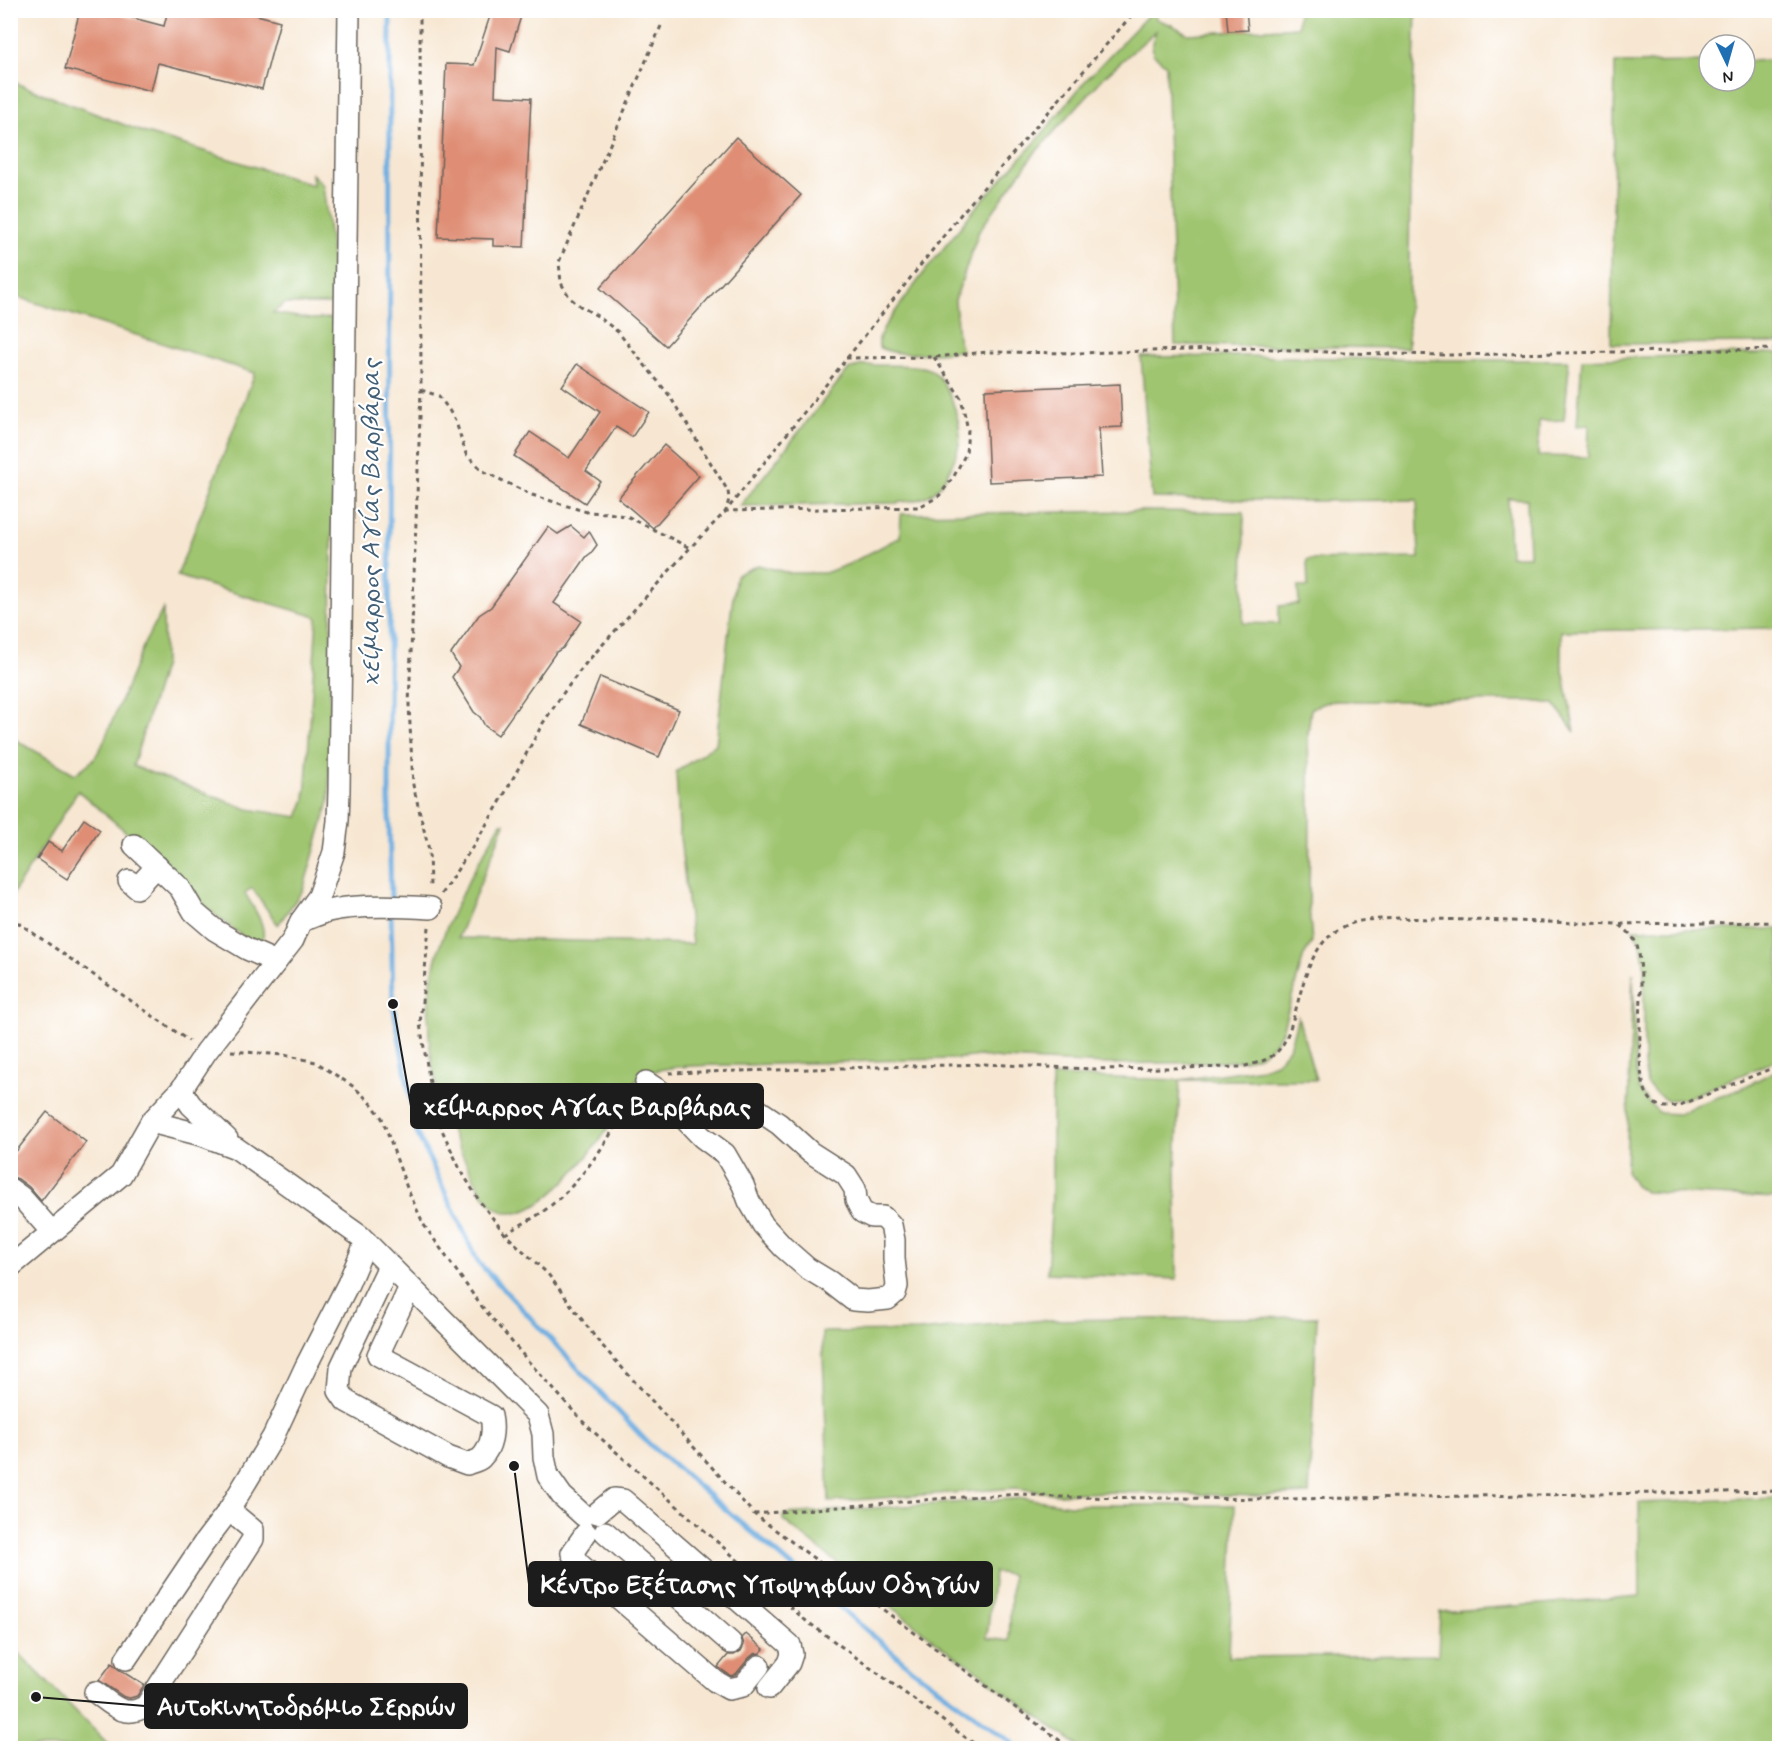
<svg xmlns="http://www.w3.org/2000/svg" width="1790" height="1759" font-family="Mynerve,sans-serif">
<rect width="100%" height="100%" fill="#fff"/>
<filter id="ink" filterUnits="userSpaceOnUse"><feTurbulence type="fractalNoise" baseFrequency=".0167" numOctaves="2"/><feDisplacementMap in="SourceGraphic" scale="12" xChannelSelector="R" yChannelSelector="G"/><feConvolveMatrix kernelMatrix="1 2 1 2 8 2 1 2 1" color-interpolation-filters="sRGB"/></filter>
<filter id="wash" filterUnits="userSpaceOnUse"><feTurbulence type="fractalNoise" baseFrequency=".008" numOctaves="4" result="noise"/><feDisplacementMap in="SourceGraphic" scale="24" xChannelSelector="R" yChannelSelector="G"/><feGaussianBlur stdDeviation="1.35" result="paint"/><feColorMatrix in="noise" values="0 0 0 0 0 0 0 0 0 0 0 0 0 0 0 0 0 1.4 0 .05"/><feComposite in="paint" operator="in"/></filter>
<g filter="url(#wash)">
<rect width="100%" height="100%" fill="#f7e7d2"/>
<!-- green -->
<g fill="#9fc570" stroke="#5e7046" stroke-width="1.5" fill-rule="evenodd">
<path d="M1152,11h3l1,8 16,6 16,9 110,-7v-16h118l-6,175 -2,162 -233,-3 -9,-280 -13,-11 -1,-11 4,-12 -50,44 -72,79 -55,77 -24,69 3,38 4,13c-21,1 -66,7 -83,-4v-9l5,-11 39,-53 54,-68 62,-68 47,-58z"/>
<polygon points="1779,60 1779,343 1611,344 1615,63 1709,62 1709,81 1745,81 1745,61"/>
<path d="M10,81l133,51 170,53 -1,-11 11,11 12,94 2,25h-53l-11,9 37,6 25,-1 -6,484 -26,88 -25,35 -26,-37 -7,5c11,20 25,34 15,57l-52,-41 -21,-25 -109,-93 -67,106v-160l64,37 18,-14 8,-12 44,-106 18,-33 1,55 -31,102 115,43 50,8 7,-18 12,-182 -140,-41 78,-203 -244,-78z"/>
<path d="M1779,353v275l-218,3v29l14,72 -21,-28 -23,-3h-201l-19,7 -3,27 2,74 -1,97 3,36 -8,13 -22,76 -8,13 -15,12 -15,4 -22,2 -116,2 -103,-5 -24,-3 -24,3c-69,1 -139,4 -208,6 -25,0 -83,-1 -103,10 -21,12 -22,33 -34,50 -17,26 -66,91 -100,88 -23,-2 -33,-30 -42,-47 -38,-68 -53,-156 -25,-229 15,-41 37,-77 58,-114h4l-47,115 234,6 -13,-116 -3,-56 40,-28 14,-124 6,-45 22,-10 31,8h36l24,-9 51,-27 1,-23 244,-3 99,1 -1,111 36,1v-18l20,-2 -1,-17h10l-1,-27 112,-2 -2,-58 -112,1 -153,-3 -11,-141 101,-1 190,4h135l2,8 -5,52 -25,1 -1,35 50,1 1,-32 -12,1 5,-67zM1508,498l19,1 2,57h-19z"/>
<path d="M862,365c15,1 58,-2 69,5 17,11 29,48 29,67 -1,16 -15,48 -29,57 -10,7 -23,7 -35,9l-156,3 108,-136z"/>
<polygon points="1633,929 1779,929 1779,1059 1684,1099 1666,1100 1654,1092 1647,1084 1644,1065 1644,964 1641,944"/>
<polygon points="1633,973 1636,1072 1639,1089 1649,1103 1660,1113 1679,1114 1696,1105 1738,1090 1779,1069 1779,1198 1645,1192 1635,1186 1626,1171"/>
<polygon points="1298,1017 1316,1080 1180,1080 1176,1168 1177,1279 1047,1273 1052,1200 1052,1076 1180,1080 1262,1068 1276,1063 1289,1048"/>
<polygon points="1317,1317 1309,1494 1259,1496 1110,1492 1057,1494 1016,1488 829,1502 822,1332 918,1331 1044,1320"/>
<path d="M1024,1498l46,7h165l-6,152 209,-2 2,-43 200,-16 -1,-93 140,-5v250h-698l-87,-63 -10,-10 -43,-29 -158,-126v-4l2,-2zM994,1572l18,3 -3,66 -22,-3z"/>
<polygon points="11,1645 112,1748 11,1748"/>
</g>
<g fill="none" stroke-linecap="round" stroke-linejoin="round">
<!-- stream -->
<g stroke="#6eaee1" stroke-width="5">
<polyline points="390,10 389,817 391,902"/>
<polyline points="391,911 393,1004 417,1133 478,1262 648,1443 912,1669 1019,1748"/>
</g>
</g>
<g id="blocks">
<!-- building -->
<g fill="#df8e74">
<polygon points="80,10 115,10 114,13 164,26 168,10 238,10 280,21 262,89 158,63 151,91 65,69"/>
<polygon points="492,10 523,10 510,51 497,47 495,96 531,98 524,247 493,246 493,239 438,237 446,64 474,65"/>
<polygon points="1226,10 1246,10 1248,30 1228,31"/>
<polygon points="736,137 801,195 666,346 600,288"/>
<polygon points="577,364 649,412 632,437 616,427 586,471 600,481 585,503 514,456 530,432 569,458 600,412 562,386"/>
<polygon points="1120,384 1122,427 1099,428 1102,477 989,482 985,390"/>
<polygon points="664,445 699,476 653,528 618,498"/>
<polygon points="571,526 584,537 589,531 597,545 591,553 587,556 554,603 581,621 563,648 556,652 498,735 485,726 480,717 474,712 452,677 459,667 451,654 479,615 491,607 548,527 558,534"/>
<polygon points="600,677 679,710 659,757 581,724"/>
<polygon points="84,819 100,830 67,879 37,859 48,842 62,851"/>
<polygon points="47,1112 86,1142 41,1201 29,1187 18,1179 10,1176 10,1159"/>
<polygon points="746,1634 764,1649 760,1653 754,1654 749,1658 736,1674 731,1676 718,1667 728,1655 734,1655 741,1651 744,1645 742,1638"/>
<polygon points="112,1663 118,1669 144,1685 137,1696 130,1698 124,1697 99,1680"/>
</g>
</g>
</g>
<g filter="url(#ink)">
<use href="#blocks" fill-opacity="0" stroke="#69635c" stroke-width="1.5"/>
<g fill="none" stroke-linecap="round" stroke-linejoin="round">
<defs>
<g id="minor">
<polyline points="134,845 180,888 194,912 215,930 247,949 276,962"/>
<polyline points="129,881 137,888 157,866"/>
<path d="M301,921c9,-3 18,-7 27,-10 29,-7 73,-5 103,-3"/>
<polyline points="646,1082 669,1097 681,1115 702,1137 725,1154 743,1185 749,1201 763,1225 783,1247 807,1268 830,1282 853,1300 868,1301 888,1299 895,1293 897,1286 894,1259 894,1240 891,1225 883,1217 872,1217 862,1212 856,1200 855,1189 846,1175 810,1152 779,1124 746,1102 690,1101 669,1097"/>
<polyline points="181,1090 191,1105 227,1139"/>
<polyline points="151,1122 202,1135 236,1148 360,1236 538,1415 543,1434 544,1457 548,1476 562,1496 584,1516"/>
<polyline points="10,1189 21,1197 52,1232"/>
<path d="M389,1266l-48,101 -2,24 7,10 102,56 19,7c4,-2 11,-3 14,-6 11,-11 13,-28 10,-42l-113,-61 32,-68"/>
<polyline points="10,1267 121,1175 151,1122 181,1090 206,1052 293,940 301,921 319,896 334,852 338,821 339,790 349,10"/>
<polyline points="597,1513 614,1499 623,1500 790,1645 792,1654 789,1663 769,1688"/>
<polyline points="605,1532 731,1643"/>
<polyline points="586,1533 572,1553 578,1563 715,1681 729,1689 743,1686 759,1666"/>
<polyline points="126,1659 204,1543 229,1510 273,1437 306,1366 348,1284 366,1242"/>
<path d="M95,1692c18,13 29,27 51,14l107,-167v-9l-24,-20"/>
</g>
</defs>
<!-- minor casing -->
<use href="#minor" stroke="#69635c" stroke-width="24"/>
<!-- path -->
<g stroke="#69635c" stroke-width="3" stroke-dasharray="4.5 4.5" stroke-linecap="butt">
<polyline points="420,10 421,390 409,705 413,785 429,850 430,888"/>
<polyline points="661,26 559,262 561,283 570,298 580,306 599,317 618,332 669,395 728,491 729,499 726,511 919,507 938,497 953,478 966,453 968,430 961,398 934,357"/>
<polyline points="846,358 934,357 988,352 1079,353 1254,348 1343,353 1449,355 1780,349"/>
<polyline points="421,390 439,396 449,410 456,422 466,454 483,471 532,495 587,512 609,513 629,517 690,548"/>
<polyline points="441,894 472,848 499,804 543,723 564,692 586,663 690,548 726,511 961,214 1136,10"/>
<polyline points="10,917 189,1041"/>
<path d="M1620,925c7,6 14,11 17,21 12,36 -9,132 15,155 7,8 16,6 26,5l102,-41"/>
<polyline points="429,927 420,1024 430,1083 442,1130 459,1167 478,1199 505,1234 548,1274 598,1341 754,1514 1070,1748"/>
<polyline points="231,1051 284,1055 316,1062 354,1087 371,1103 382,1118 407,1188 424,1225 479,1303 529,1362 587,1426 805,1620 980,1748"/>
<path d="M669,1073l315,-9 107,5 151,-2c10,-3 21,-5 30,-11 13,-9 17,-25 22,-40 12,-42 19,-88 72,-96 10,-1 21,-1 32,-2l220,6 162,-2"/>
<path d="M505,1234c13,-8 28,-15 40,-24 37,-27 68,-76 88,-116"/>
<polyline points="754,1514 948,1498 1023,1494 1054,1497 1289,1499 1780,1491"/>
</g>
<!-- minor -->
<use href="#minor" stroke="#fff" stroke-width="21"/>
</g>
</g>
<g text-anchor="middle" stroke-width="4.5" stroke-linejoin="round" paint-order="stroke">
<!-- water labels -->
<g font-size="26" font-style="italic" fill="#415e75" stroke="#fff">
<text transform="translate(370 523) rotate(-90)" y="9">χείμαρρος Αγίας Βαρβάρας</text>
</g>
</g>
<!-- callouts -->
<path fill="none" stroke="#1c1c1c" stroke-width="2" d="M393 1004L411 1106M514 1466L529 1584M36 1697L145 1706"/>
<g fill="#1c1c1c" stroke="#fff" stroke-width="2">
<circle cx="393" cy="1004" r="6"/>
<circle cx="514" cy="1466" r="6"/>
<circle cx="36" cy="1697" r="6"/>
</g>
<g fill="#1c1c1c" stroke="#1c1c1c" stroke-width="2">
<rect x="411" y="1084" width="352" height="44" rx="6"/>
<rect x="529" y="1562" width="463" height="44" rx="6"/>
<rect x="145" y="1684" width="322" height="44" rx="6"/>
</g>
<g font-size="26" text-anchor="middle" font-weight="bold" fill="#fff">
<text x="587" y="1115">χείμαρρος Αγίας Βαρβάρας</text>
<text x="760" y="1593">Κέντρο Εξέτασης Υποψηφίων Οδηγών</text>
<text x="306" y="1715">Αυτοκινητοδρόμιο Σερρών</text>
</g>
<!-- margin -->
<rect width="1790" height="1759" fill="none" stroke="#fff" stroke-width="36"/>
<!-- north arrow -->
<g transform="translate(1727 63) rotate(175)"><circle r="28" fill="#ffffff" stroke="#a4a4a4" stroke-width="1.5"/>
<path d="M0-4.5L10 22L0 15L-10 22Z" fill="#1f6fb2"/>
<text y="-9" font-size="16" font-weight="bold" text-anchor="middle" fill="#1c1c1c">N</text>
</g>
</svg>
